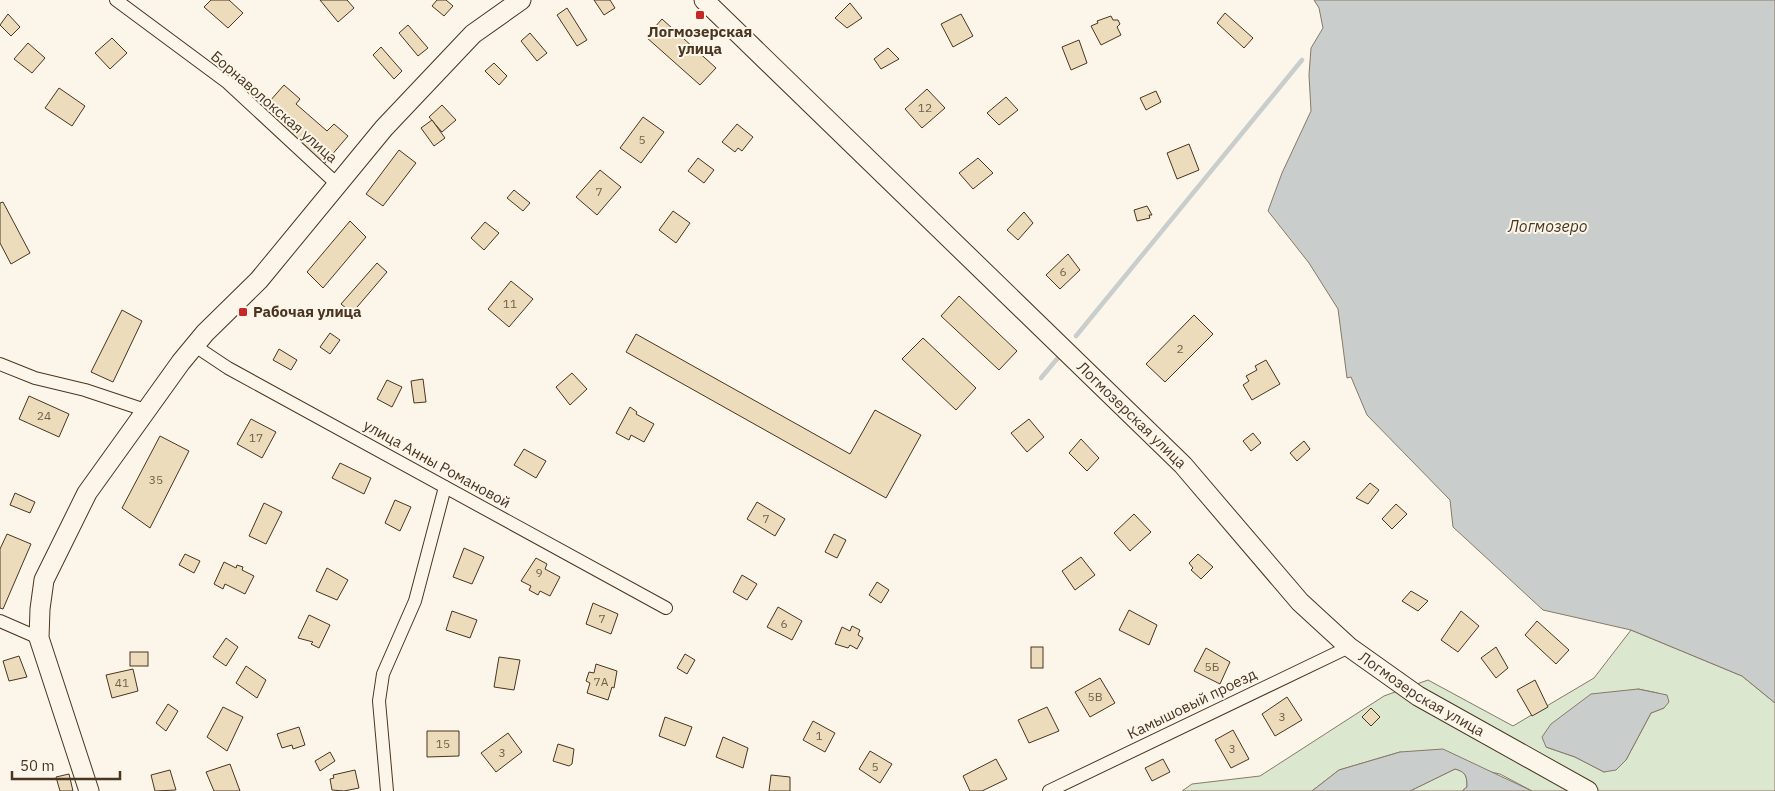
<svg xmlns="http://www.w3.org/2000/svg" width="1775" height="791" font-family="'IBM Plex Sans',sans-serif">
<rect width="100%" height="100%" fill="#fbf6e9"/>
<!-- green -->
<g fill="#dce7d0" stroke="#887966" fill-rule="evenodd">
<path d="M1631,630l111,46 33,27v88h-243l-32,-17 -100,-22 -61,18 -27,21h-130l10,-7 68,-8 124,-80 44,-16 85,46 81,-48zM1638,689l20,4 6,15 -13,5 -25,47 -22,12 -29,-15 -29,-10z"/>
<path d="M1455,769c11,3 12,7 12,18l-5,4h-52z"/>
</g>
<!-- water -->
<g fill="#c9cecd" stroke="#887966">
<polygon points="1314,0 1775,0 1775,703 1742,676 1631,630 1543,610 1453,527 1450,500 1367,415 1351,377 1347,378 1338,309 1309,263 1268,211 1282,173 1311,111 1309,75 1311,48 1323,28 1319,8"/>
<polygon points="1638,689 1667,695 1669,702 1664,708 1651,713 1626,760 1616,770 1604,772 1575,757 1546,747 1542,737 1551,724 1591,694"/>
<path d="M1443,749l89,42h-70l5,-4c0,-11 -1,-15 -12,-18l-45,22h-98l27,-21 61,-18z"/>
</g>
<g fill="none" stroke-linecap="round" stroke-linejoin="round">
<!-- stream -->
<g stroke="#c9cecd" stroke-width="4.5">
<polyline points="1076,336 1302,60"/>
<polyline points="1041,378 1062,353"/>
</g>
</g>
<!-- building -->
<g fill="#ecdcbc" stroke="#4a3520">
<polygon points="211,0 229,0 243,13 228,28 204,7"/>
<polygon points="320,0 347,0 354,8 338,22"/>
<polygon points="437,0 446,0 453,6 444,16 432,6"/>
<polygon points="594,0 610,0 615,8 604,15"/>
<polygon points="850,3 862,18 847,28 835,18"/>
<polygon points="567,8 587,40 577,46 557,15"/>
<polygon points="1225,13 1253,38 1244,48 1217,23"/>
<polygon points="8,14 20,27 11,36 0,25"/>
<polygon points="961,14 973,36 953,47 941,24"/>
<polygon points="1111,16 1113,20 1118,20 1120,24 1117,27 1121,35 1101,45 1091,26 1098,23 1097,21"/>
<polygon points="662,19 716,68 700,85 646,37"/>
<polygon points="408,25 428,48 418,56 399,33"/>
<polygon points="530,33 547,53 537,61 521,41"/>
<polygon points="112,38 127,53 110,69 95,53"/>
<polygon points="1079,40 1087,63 1071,70 1062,47"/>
<polygon points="28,43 45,58 32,73 14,59"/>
<polygon points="381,47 402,71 394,79 373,55"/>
<polygon points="888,48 899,59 881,69 874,59"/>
<polygon points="494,63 507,76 499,85 485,71"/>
<polygon points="284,85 300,99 296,104 327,131 334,124 348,136 324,164 262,110"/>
<polygon points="59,88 85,106 72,126 45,108"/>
<polygon points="927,89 945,108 922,128 905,109"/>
<polygon points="1156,91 1161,102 1146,110 1140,98"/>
<polygon points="1006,97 1018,110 999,125 987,113"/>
<polygon points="442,105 456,120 442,132 429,117"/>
<polygon points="643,117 664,132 641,163 620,148"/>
<polygon points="432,120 445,138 434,146 421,128"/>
<polygon points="737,124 753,137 742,151 738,148 735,152 722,142"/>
<polygon points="1189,144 1199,170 1177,179 1167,153"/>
<polygon points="399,150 416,163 383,206 366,194"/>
<polygon points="698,158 714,170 704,183 688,171"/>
<polygon points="978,158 993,173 973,189 959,173"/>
<polygon points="600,170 621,187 597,215 576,197"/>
<polygon points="514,190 530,203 523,211 507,198"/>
<polygon points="3,202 30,253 11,264 0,243 0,203"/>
<polygon points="1147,206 1152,215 1149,215 1150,218 1137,221 1134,210"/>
<polygon points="673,211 690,223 676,243 659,230"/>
<polygon points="1024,212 1033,223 1018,240 1007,230"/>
<polygon points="350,221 366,237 323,288 307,272"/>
<polygon points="485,222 499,233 484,250 471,238"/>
<polygon points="1068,254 1080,270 1060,289 1046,275"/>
<polygon points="377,263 387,272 352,313 341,304"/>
<polygon points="511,281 533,299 509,327 488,309"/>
<polygon points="959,296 1017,351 999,370 941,316"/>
<polygon points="122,310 142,321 113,382 91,372"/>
<polygon points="1194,315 1213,334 1165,382 1146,364"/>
<polygon points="330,333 340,340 330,354 320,347"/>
<polygon points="636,334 850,454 875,410 921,435 886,498 626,352"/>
<polygon points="923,338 976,388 956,410 902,359"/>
<polygon points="279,349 297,360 291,370 273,360"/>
<polygon points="1266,360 1280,384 1252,400 1243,385 1249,381 1246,376 1257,370 1255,366"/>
<polygon points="572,373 587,389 570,405 556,387"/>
<polygon points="423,379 426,402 414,403 411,381"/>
<polygon points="387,380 402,387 392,407 377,399"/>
<polygon points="29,396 69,414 59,437 19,419"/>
<polygon points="630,407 637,412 636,414 654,424 644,442 631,435 629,440 616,433"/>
<polygon points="251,419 276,432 262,458 237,444"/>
<polygon points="1029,419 1044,437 1027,452 1011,433"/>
<polygon points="1253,433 1261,443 1251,451 1243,441"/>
<polygon points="160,436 189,451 150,528 122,508"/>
<polygon points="1081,439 1099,458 1087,471 1069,453"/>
<polygon points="1304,441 1310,449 1297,461 1290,453"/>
<polygon points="524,449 546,461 536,478 514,465"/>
<polygon points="340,463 371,478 364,494 332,478"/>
<polygon points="1370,483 1379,490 1368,504 1356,498"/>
<polygon points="15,493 35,502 30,513 10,505"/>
<polygon points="395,500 411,507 400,531 385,523"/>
<polygon points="757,502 785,519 775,536 747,519"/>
<polygon points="264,503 282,512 266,544 249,536"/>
<polygon points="1396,504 1407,514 1392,529 1382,519"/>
<polygon points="1134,514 1151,532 1130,551 1114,533"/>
<polygon points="7,534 31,544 3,609 0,608 0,549"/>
<polygon points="834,534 846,540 837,558 825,552"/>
<polygon points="464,548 484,557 472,584 453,577"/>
<polygon points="185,554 200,561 194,573 179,565"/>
<polygon points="1198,554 1213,567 1201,579 1191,570 1193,568 1189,563"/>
<polygon points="1081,557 1095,575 1075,590 1062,571"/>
<polygon points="536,558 547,564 545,569 560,577 550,596 540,591 538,595 529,590 531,586 521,581"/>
<polygon points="224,562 236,568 237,565 243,567 242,570 254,576 245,594 225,584 223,589 214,584"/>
<polygon points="327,568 348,580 337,600 316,591"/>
<polygon points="742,575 757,584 747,600 733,592"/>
<polygon points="877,582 889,590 881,603 869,595"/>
<polygon points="1411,591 1428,601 1418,611 1402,601"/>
<polygon points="593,603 618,614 611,634 586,624"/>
<polygon points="778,607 802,621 792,640 767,627"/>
<polygon points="1129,610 1157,625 1149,645 1119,630"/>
<polygon points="452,611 477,620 470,638 446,630"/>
<polygon points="1461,611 1479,626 1458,652 1441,640"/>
<polygon points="309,615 330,625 319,648 311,644 313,642 298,638"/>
<polygon points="1537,621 1569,650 1556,664 1525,635"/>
<polygon points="852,626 860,630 858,635 863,638 857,649 850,645 848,648 835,644 842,627 850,631"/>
<polygon points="226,638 238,647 226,666 213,657"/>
<rect x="1031" y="647" width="12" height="21"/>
<polygon points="1496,647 1508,668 1496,678 1481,658"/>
<polygon points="1206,648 1230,662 1220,684 1194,671"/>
<rect x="130" y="652" width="18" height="14"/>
<polygon points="685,654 695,660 687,674 677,668"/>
<polygon points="19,656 27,677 9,681 3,661"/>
<polygon points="499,657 520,660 514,690 494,687"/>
<polygon points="596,664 617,671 614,688 612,687 608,700 587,693 590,683 586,681 589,672 594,673"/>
<polygon points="246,666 266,680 257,698 236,683"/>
<polygon points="133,669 138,691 112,698 106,675"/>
<polygon points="1100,678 1115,703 1090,717 1075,692"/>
<polygon points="1535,680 1548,707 1532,716 1517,690"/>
<polygon points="1287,697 1302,720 1275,736 1262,714"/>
<polygon points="168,704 178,711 166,731 156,723"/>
<polygon points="223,707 243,717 227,751 207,737"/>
<polygon points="1047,707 1059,731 1029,743 1018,720"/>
<polygon points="1371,708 1380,717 1371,726 1362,717"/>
<polygon points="665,717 692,727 685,746 659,736"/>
<polygon points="813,721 835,733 825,752 803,740"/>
<polygon points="299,727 305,745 293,749 292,745 282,748 277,734"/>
<polygon points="1233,730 1249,759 1231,768 1215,740"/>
<polygon points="427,731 459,731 459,756 427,757"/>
<polygon points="508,733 522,752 496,772 481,753"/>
<polygon points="723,737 748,748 743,768 716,757"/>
<polygon points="558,744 574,749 572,764 569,766 553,761"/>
<polygon points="870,751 892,764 880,783 859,769"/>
<polygon points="330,752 335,761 320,771 315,761"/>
<polygon points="996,759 1007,779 982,791 970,791 963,776"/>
<polygon points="1163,759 1170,772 1152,781 1145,768"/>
<polygon points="230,764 240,791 214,791 206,772"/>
<polygon points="170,770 176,790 155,791 151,775"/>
<polygon points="355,770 359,788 344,791 332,790 330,779 334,778 333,775"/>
<polygon points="69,774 73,791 60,791 56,777"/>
<polygon points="771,775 790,777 790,791 769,791"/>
</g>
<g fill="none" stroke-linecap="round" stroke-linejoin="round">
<defs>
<g id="street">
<polyline points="116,0 228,83 338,185"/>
<polyline points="195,346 228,368 666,608"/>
<polyline points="0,364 35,378 85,390 145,410"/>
<polyline points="0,621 39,638"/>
<polyline points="387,791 379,701 383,674 415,601 445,487"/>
<polyline points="1049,791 1349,647"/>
</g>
<g id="secondary">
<path id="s1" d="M704,0l479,465 117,137 49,45 69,49 170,95"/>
<polyline points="89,791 39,638 40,609 44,580 87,493 181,362 205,333 259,280 384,128 473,34 521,0"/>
</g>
</defs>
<!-- street casing -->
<use href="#street" stroke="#4a3520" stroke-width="14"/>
<!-- secondary casing -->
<use href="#secondary" stroke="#4a3520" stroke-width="21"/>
<!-- street -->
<use href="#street" stroke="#fbf6e9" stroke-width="12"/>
<!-- secondary -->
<use href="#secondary" stroke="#fbf6e9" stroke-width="19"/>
</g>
<!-- markers -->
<g fill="#c62828" stroke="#fbf6e9" stroke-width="2">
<rect x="695" y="10" width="10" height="10" rx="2.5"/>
<rect x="238" y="307" width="10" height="10" rx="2.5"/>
</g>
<g text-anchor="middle" stroke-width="4" stroke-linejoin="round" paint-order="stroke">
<!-- number labels -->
<g font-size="12" fill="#725f47">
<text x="925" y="112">12</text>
<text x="642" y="144">5</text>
<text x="599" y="196">7</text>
<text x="1063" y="276">6</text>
<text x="510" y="308">11</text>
<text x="1180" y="353">2</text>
<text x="44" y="420">24</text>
<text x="256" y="442">17</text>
<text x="156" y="484">35</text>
<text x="766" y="523">7</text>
<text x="539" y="577">9</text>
<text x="602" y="623">7</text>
<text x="784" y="628">6</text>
<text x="1212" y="671">5Б</text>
<text x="601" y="686">7А</text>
<text x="122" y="687">41</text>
<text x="1095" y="701">5В</text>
<text x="1282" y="721">3</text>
<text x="819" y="740">1</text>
<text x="443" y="748">15</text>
<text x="1232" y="753">3</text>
<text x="502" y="757">3</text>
<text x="875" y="771">5</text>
</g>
<!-- poi labels -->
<g font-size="15" font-weight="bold" fill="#4a3520" stroke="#fbf6e9">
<text x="700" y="37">Логмозерская<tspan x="700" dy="17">улица</tspan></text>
<text x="253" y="317" text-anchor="start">Рабочая улица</text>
</g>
<!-- street labels -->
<g font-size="15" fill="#4a3520" stroke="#fbf6e9">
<text transform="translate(274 107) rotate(41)" y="5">Борнаволокская улица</text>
<text dy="5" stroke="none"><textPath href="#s1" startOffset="596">Логмозерская улица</textPath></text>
<text transform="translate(437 464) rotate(29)" y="5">улица Анны Романовой</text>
<text dy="5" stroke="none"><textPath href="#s1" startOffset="1001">Логмозерская улица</textPath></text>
<text transform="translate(1192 704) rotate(-26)" y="5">Камышовый проезд</text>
</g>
<!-- water labels -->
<g font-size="16" font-style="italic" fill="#4a3520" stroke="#fbf6e9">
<text x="1548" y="232">Логмозеро</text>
</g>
</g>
<!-- scale -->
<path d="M12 771v8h108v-8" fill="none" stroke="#4a3520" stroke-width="2.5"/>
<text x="20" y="771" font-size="15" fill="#4a3520" stroke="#fbf6e9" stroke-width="4" paint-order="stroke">50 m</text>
</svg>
